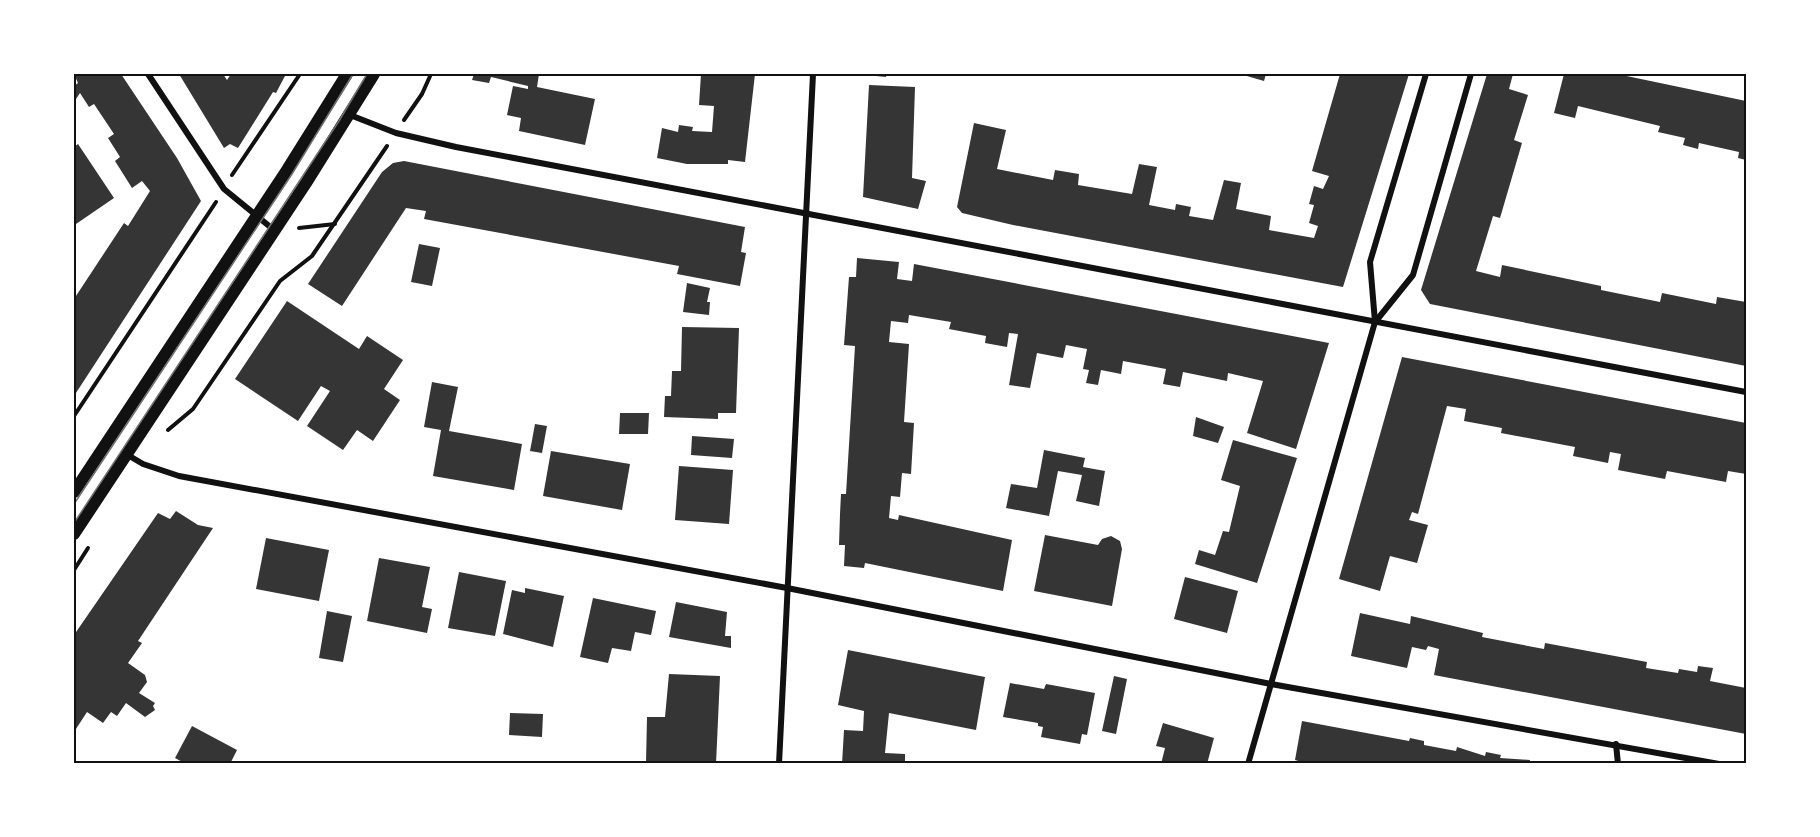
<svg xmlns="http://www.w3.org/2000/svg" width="1820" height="837" font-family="Commissioner,sans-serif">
<rect width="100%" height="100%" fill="#fff"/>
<!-- building -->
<g fill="#353535">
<polygon points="74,74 121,74 177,158 201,201 74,396 74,299 124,223 128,226 150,191 142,181 132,188 115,161 120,157 108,138 114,134 94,104 89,107 80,93 74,102 74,86 78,83"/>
<polygon points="179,74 223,74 227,80 231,74 286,74 276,93 273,92 238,148 230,144 224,148"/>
<polygon points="474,74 539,74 537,87 595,99 585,145 519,131 521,118 507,115 513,86 528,89 528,86 491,77 489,83 472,80"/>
<polygon points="701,74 755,74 745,162 728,160 728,164 687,164 657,158 662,128 678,132 679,125 693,127 692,131 712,132 714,106 699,105"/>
<polygon points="856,74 887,74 886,77"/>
<polygon points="1240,74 1266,74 1264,81"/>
<polygon points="1340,74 1409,74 1343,287 1013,225 962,213 957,207 974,123 1006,130 997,169 1053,180 1055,170 1079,174 1078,185 1132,194 1139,164 1157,167 1149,205 1175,210 1176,204 1191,207 1189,216 1213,220 1224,180 1241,183 1236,209 1271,216 1269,230 1314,238 1318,226 1309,223 1314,205 1309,204 1314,186 1323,189 1329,176 1312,171"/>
<polygon points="1487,74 1513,74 1509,89 1528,95 1514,140 1522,143 1500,218 1493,216 1476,271 1500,277 1502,265 1601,286 1601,290 1660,302 1662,293 1716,304 1717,297 1746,302 1746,366 1430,304 1421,290"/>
<polygon points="1564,74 1617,74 1746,101 1746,160 1738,158 1739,152 1699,143 1698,149 1683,145 1685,138 1658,132 1660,126 1578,106 1575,118 1554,113"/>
<polygon points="869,85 915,87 912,178 926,181 918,209 863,197"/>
<polygon points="78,144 114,198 76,224 74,221 74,147"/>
<polygon points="404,161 745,227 741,252 746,253 740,286 677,274 679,266 424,219 426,211 406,208 342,306 308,284 382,172 393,163"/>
<polygon points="419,244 440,248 432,286 411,282"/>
<polygon points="857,258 899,262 897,279 912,281 914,264 1329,343 1296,449 1247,433 1263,381 1228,373 1227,381 1183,372 1180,387 1163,384 1166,369 1123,361 1121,374 1101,370 1098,385 1086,383 1089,370 1083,369 1087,349 1066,345 1063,358 1037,353 1030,388 1009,385 1018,334 1009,333 1007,347 985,343 986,336 949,329 951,322 909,315 908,323 891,321 889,342 909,344 904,422 914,423 911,474 902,473 900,497 891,496 889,518 898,520 899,515 1012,540 1003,591 865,563 864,568 844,566 845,545 839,545 840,514 841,494 846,494 855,346 844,345 849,277 856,277"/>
<polygon points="687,283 710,288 707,302 710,302 709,315 683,312"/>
<polygon points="287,301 359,349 367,336 403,360 384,389 400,400 373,441 357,430 343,450 307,426 330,391 321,386 298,421 235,379"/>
<polygon points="682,327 739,328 736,413 718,413 718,419 664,417 665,396 671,396 672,371 681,371"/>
<polygon points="1402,357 1746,423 1746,474 1728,471 1726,482 1667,471 1665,479 1618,470 1621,454 1610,452 1608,463 1573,456 1575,447 1501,433 1502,428 1464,421 1466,409 1447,406 1418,514 1412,512 1409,520 1428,525 1417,563 1390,556 1380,591 1339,579"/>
<polygon points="432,382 458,387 449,431 522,444 514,490 433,476 441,430 424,427"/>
<polygon points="620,413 649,413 648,434 619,434"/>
<polygon points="1196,417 1224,427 1218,443 1193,436"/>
<polygon points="535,424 547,426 542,453 530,451"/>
<polygon points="692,436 734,439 732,458 691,455"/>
<polygon points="1233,440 1297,458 1257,583 1195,564 1199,550 1215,555 1223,531 1229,532 1240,486 1221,480"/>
<polygon points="1044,450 1085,458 1083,467 1105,471 1099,506 1076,501 1082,475 1058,471 1049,516 1006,508 1011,484 1037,488"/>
<polygon points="551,451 630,464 622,510 543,496"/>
<polygon points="679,466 733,470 729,524 675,520"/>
<polygon points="176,511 198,525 213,528 138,641 142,643 128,663 145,675 147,682 139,693 155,703 153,706 155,710 145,717 126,703 117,716 111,712 103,723 87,712 74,732 74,635 158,513 170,519"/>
<polygon points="1045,535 1098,545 1102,539 1111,536 1120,541 1122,549 1112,606 1034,591"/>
<polygon points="266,538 329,550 319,601 256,589"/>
<polygon points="379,558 430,567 422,607 432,609 427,633 367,621"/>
<polygon points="459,572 506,581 495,636 448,628"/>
<polygon points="1185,577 1238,591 1227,633 1174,619"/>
<polygon points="525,588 564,596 553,647 503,634 512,590 525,593"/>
<polygon points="593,598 656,611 651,635 635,632 631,651 612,648 608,663 580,657"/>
<polygon points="676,602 727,612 725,636 731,636 731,648 669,637"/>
<polygon points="327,611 352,616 343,662 319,658"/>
<polygon points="1360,613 1410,624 1411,616 1483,633 1482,637 1544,649 1545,643 1647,662 1646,668 1678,673 1679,669 1697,672 1698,666 1713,668 1710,681 1746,688 1746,734 1434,675 1439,649 1428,646 1426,650 1412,647 1407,668 1351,656"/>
<polygon points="848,650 985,677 976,730 889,713 885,753 905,754 905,764 842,764 844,730 863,731 864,711 838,705"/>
<polygon points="669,674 720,676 716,764 646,763 647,717 665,717"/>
<polygon points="1114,676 1127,679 1116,734 1102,731"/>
<polygon points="1010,683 1044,689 1046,684 1095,693 1087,735 1082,734 1080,744 1041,737 1043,727 1038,726 1038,723 1003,717"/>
<polygon points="510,713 543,714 542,737 509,735"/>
<polygon points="1302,721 1409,741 1410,738 1424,741 1424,745 1456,751 1457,747 1485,756 1486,752 1501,755 1500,758 1530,760 1530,764 1308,764 1295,760"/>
<polygon points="1163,723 1214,738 1207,764 1161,764 1165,748 1156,746"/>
<polygon points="192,726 237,750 230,764 186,764 175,758"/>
</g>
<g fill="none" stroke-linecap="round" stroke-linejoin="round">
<!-- path -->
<g stroke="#111" stroke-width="4">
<polyline points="404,120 422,94 431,74"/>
<polyline points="232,175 300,74"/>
<polyline points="299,228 335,224"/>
<polyline points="74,416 216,202"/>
<polyline points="168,430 193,409 280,281 312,256 387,146"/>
<polyline points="74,570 88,548"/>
</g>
<!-- minor -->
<g stroke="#111" stroke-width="6">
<polyline points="148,74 224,189 274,230"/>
<polyline points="350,115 396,133 456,147 1746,392"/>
<polyline points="1376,321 1413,275 1471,74"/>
<polyline points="126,454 143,464 179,476 787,588 1271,684 1719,764"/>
<polyline points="1616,744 1618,764"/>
<polyline points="779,764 813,74"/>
<polyline points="1248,764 1375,322 1370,262 1426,74"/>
</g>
<!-- secondary -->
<g stroke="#111" stroke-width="12">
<polyline points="74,492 287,170 347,74"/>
<polyline points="74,534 306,183 374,74"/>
</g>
<!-- tram -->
<g stroke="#707070" stroke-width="1.5">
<polyline points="74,504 292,174 353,74"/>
<polyline points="74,523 339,121 367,74"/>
</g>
</g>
<!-- border -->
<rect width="1820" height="837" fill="none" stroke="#ffffff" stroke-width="150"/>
<rect x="75" y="75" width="1670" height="687" fill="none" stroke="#111" stroke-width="2"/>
</svg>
